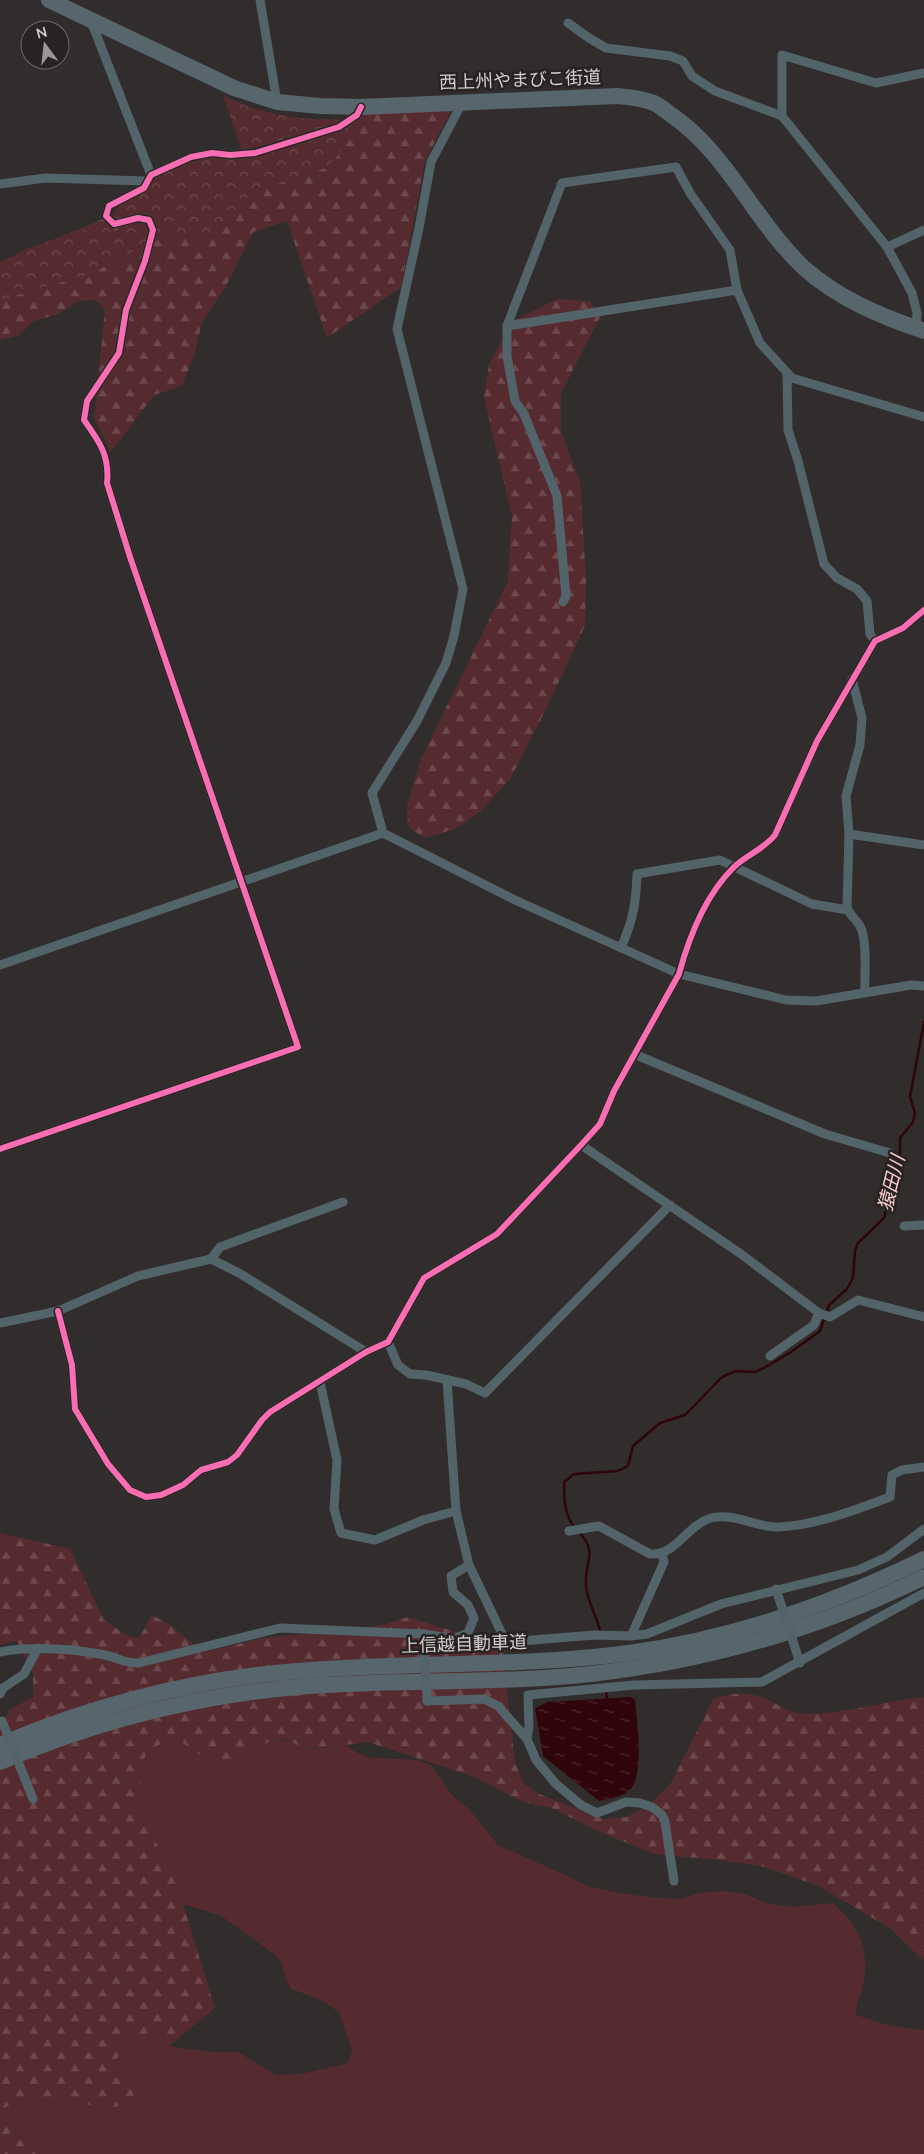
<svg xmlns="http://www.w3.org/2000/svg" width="924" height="2154" font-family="Mulish,'Noto Sans JP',sans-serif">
<defs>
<pattern id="forest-firs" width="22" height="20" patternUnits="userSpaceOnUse" patternTransform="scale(1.25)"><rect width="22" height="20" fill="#562b30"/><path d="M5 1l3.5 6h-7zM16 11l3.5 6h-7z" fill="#6d494d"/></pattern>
<pattern id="park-crowns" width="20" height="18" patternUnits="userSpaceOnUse" patternTransform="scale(1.25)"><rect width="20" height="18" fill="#562b30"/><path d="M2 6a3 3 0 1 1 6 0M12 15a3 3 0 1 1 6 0" fill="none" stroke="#6d494d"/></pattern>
<pattern id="water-ripples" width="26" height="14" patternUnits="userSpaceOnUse" patternTransform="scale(1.25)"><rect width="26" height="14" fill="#2f040a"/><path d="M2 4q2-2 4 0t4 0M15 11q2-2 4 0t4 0" fill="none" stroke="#4c282d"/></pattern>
</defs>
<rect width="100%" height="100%" fill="#312d2d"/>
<!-- grass -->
<path fill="#562b30" d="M273,1739c16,0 16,4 30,8 14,3 29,0 43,-2l13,9 14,4 44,2 14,5 21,30 17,14 29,36 65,29 24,12 37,8 35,4 22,1 18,-6 24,-2 22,3 21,9 27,4 40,-4c28,25 38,49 29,86 -3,11 -6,14 -6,26l35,11 33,4v124h-884l-24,-20 -16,-19v-6l28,-9 88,7 -2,-31 7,-34 26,-9 22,13 41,6h28l38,23 26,-1 46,-11 4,-13 -13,-38 -17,-11 -32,-13 -11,-30 -57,-42 -39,-12 -8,-26 -38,-72 8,-50 13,-11 21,-5 19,14 66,-10z"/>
<!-- forest -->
<g fill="url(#forest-firs)">
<polygon points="453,107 425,161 401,287 327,338 287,221 253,232 225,288 202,322 194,355 182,386 154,395 111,452 94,418 105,310 96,300 78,301 58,314 34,321 19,335 0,340 0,262 122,211 157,179 235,161 367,111"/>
<polygon points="557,299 590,301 600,317 561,393 561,432 580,482 586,579 585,626 545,711 510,779 482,810 455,829 425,838 408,827 407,806 421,759 508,581 512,516 484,397 489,365 511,322"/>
<path d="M0,1533l70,16 34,71 22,15 13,3 13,-23 17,9 34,28 60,-14 93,-9 27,-4 25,-8 48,15 30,4 16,9 13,118 9,21 15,10 65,25 22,-2 22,-11 23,-23 42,-84c14,-5 30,-8 45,-3 16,4 29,18 47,18 40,0 79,-13 119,-17v264l-33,-32 -72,-43 -58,-20 -43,-6 -64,-6 -61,-25 -41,-21 -29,-6 -51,-26 -104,-34 -46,6 -20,-1 -17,-8h-12l-27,17 -24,5 -24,-7 -19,-14 -21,5 -13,11 -8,50 38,72 40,130 -46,38 -22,-13 -26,9 -7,34 23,17 -21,14 -88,-7 -28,9v-379l9,-20 24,-13v-24l-16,-32 -17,4z"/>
<polygon points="0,2115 16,2134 40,2154 0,2154"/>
</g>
<!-- park -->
<g fill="url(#park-crowns)">
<path d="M223,95c39,21 80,26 123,24l-8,5 -96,27z"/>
<polygon points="353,124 341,152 326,168 255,191 239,204 219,232 153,241 152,220 118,220 113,215 119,205 149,189 155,178 190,161 204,157 242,158 339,131"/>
<polygon points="138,221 145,222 148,227 146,244 93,273 0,300 0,264 26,249 102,223 115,231"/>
</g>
<!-- water -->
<path fill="url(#water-ripples)" d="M631,1697l4,3c2,21 10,76 -6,91 -7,6 -22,8 -30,10l-56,-45 -8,-48 13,-6z"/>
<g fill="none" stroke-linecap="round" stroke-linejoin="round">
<!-- stream -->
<g stroke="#2f040a" stroke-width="2.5">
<path d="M575,1528c-11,-13 -11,-30 -11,-46l10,-8 44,-3 10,-5 5,-20 27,-23 25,-8 37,-38 13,-6 20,1 9,-4 27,-16 29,-21 9,-26 18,-16 6,-11 2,-27 3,-8 26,-25 16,-58v-22l13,-16 2,-9 -5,-16 14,-75"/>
<path d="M579,1532c20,22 5,29 7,54 1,15 11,30 14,45"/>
<polyline points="606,1690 607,1700"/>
</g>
<!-- street -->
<g stroke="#526469" stroke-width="9">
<polyline points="260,0 277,102"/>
<polyline points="91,21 151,175"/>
<polyline points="568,23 589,38 606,48 670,56 683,61 692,76 715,91 782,116 887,247 912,293 917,313 916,328"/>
<polyline points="782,116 782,55 876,83 924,73"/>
<polyline points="0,184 45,178 146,181"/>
<polyline points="887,247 924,230"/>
<polyline points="507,326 737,290"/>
<polyline points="787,373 788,430 798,461 824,564 837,578 857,589 867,601 870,634 875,641"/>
<polyline points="563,602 566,596 557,496 524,414 515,401 507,356 507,326 562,183 676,167 690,193 730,250 737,290 760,343 792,378 924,417"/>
<path d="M852,679l10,39 -2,27 -14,51 3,38 -2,73c3,9 9,12 13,19 8,16 4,49 5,67"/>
<polyline points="383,833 372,793 417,721 446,663 454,636 463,589 397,329 419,228 431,162 462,103"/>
<polyline points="849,834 924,845"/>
<path d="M621,948c12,-28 15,-44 16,-74l83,-14 92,44 36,6"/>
<polyline points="0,965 383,833 515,900 679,974 786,1000 816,1001 911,985 924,986"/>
<polyline points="634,1054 825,1134 890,1153"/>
<polyline points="581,1145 741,1254 819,1313 830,1317 858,1300 924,1317"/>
<path d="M0,1149l298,-102 -168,-490 -23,-74c3,-27 -8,-42 -23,-63l3,-19 32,-48 7,-43 19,-49 8,-31 -4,-10 -11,-2 -24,6 -8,-8 3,-10 35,-18 7,-13 40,-18 21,-4 18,2 25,-2 84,-26 18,-12 4,-8"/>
<polyline points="904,1226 924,1225"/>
<polyline points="211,1259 220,1247 343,1202"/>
<path d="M58,1311l14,54 3,44 33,55 22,26 16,7 15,-2 22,-10 18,-15 27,-8 9,-7 25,-35 8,-8 96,-60 22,-10 36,-64 73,-44 84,-89 19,-21 14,-33 65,-117c10,-37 26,-78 54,-106 13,-13 30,-18 42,-33l42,-94 58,-100 28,-13 21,-18"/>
<polyline points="0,1323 58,1311 138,1276 211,1259 239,1273 366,1352"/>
<polyline points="388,1342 398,1365 410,1374 426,1375 466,1384 485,1393 670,1205"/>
<polyline points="770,1356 814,1325 819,1313"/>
<polyline points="447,1380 456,1511 469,1565 504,1638 520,1641 595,1635 631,1636 647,1634 721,1604 858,1570 887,1557 924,1529"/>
<polyline points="320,1382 337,1460 334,1509 341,1533 375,1540 423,1520 456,1511"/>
<path d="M569,1531l30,-5 51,28c26,2 37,-29 61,-36 22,-6 46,10 68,9 39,-2 75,-17 111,-30l2,-22 10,-5 22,-3"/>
<polyline points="631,1636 664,1562 662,1553"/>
<path d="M0,1652c33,-6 72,-3 105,3 14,3 18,8 34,8l141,-35 144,6 30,5 14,-6 6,-15 -6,-13 -15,-13 -2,-16 18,-11"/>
<polyline points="0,1694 3,1688 24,1674 38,1648"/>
<polyline points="427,1701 484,1699 498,1706 527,1739 536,1760 556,1784 581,1805 597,1813 626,1802 640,1803 652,1807 662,1815 665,1822 674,1881"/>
<polyline points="527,1739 529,1727 528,1695 634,1685 762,1682 924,1593"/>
</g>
<!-- highway -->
<g stroke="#56666c" stroke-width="16">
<path d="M49,0l185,88 43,14 44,4 40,1 256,-11c12,1 26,3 37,7 6,3 11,7 16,11 57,38 84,107 134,154 35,31 76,48 120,63"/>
<path d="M0,1745c99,-42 203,-68 310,-75 106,-8 213,-3 319,-17 102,-14 203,-49 295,-94"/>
<path d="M0,1762c98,-42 202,-68 309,-76 94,-7 188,-2 282,-12 115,-13 229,-46 333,-97"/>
</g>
<!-- street-bridge -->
<g stroke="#526469" stroke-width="9">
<polyline points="776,1589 800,1663"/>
<polyline points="424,1634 427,1701"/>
<polyline points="2,1721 33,1799"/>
</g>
<defs>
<g id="cycleway">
<path d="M0,1149l298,-102 -168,-490 -23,-74c3,-27 -8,-42 -23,-63l3,-19 32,-48 7,-43 19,-49 8,-31 -4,-10 -11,-2 -24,6 -8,-8 3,-10 35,-18 7,-13 40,-18 21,-4 18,2 25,-2 84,-26 18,-12 4,-8"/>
<path d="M58,1311l14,54 3,44 33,55 22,26 16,7 15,-2 22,-10 18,-15 27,-8 9,-7 25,-35 8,-8 96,-60 22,-10 36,-64 73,-44 84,-89 19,-21 14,-33 65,-117c10,-37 26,-78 54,-106 13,-13 30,-18 42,-33l42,-94 58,-100 28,-13 21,-18"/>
</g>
</defs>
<!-- cycleway casing -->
<use href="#cycleway" stroke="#282222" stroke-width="9"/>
<!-- cycleway -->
<use href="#cycleway" stroke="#f96db3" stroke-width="6"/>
</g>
<g text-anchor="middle" stroke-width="5" stroke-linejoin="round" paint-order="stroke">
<!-- street labels -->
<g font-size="18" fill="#d4d0d0" stroke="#282222">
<text transform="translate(520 80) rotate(-2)" y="6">西上州やまびこ街道</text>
<text transform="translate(464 1644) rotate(-2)" y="6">上信越自動車道</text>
</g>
<!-- water labels -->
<g font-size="19" font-style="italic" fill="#feced1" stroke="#282222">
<text transform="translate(891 1183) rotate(-76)" y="7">猿田川</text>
</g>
</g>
<!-- north arrow -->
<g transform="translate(45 45) rotate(345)"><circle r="24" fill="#282222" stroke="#6d6868"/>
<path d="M0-4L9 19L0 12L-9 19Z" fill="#9b9797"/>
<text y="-8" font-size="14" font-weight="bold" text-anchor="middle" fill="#d4d0d0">N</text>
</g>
</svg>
